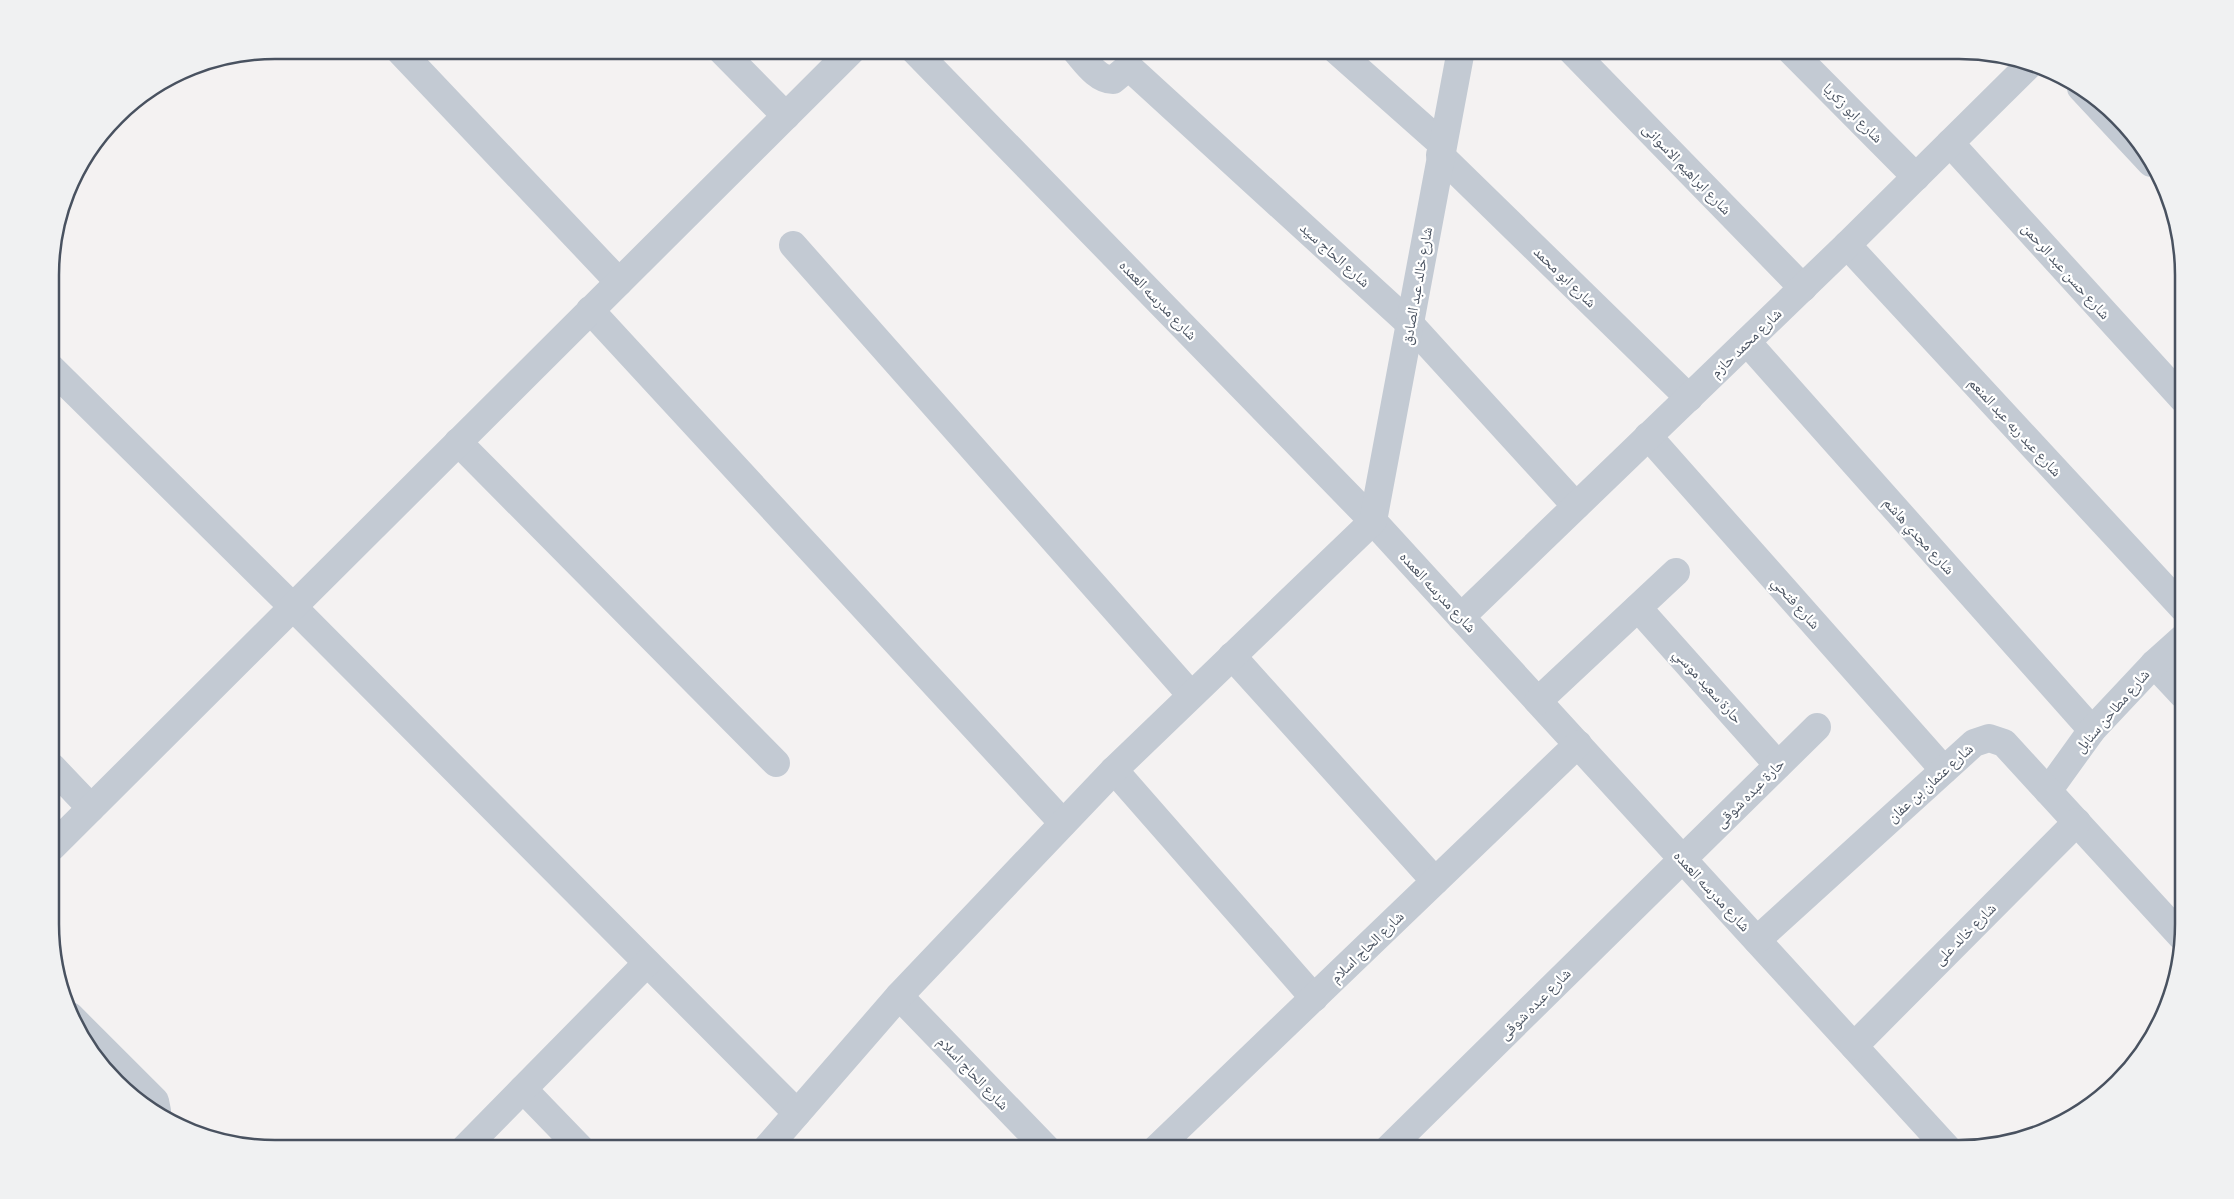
<svg xmlns="http://www.w3.org/2000/svg" width="2234" height="1199" font-family="'Archivo Narrow','Noto Naskh Arabic',sans-serif">
<rect width="100%" height="100%" fill="#f4f2f2"/>
<g fill="none" stroke-linecap="round" stroke-linejoin="round">
<!-- minor -->
<g stroke="#c3cad3" stroke-width="28">
<polyline points="399,50 619,282"/>
<polyline points="721,50 786,116"/>
<polyline points="914,50 1373,521 1948,1149"/>
<path d="M1075,50c10,11 22,30 38,30l12,-10h7l278,254 166,182"/>
<polyline points="1336,50 1442,144"/>
<polyline points="1571,50 1803,288"/>
<polyline points="1790,50 1916,177"/>
<polyline points="2081,88 2151,163"/>
<polyline points="1950,143 2183,399"/>
<polyline points="1440,155 1689,398"/>
<polyline points="793,245 1191,695"/>
<polyline points="1847,245 2183,608"/>
<polyline points="590,310 1063,823"/>
<polyline points="1747,342 2092,730"/>
<polyline points="51,368 293,607 797,1113"/>
<polyline points="1648,436 1944,770"/>
<polyline points="458,442 776,763"/>
<polyline points="1638,608 1778,765"/>
<polyline points="1461,617 1847,245 2028,66"/>
<polyline points="1232,656 1435,881"/>
<polyline points="2154,664 2183,695"/>
<polyline points="1538,701 1676,572"/>
<polyline points="52,767 91,808"/>
<polyline points="1114,770 1314,998"/>
<polyline points="2048,791 2092,730 2154,664 2183,638"/>
<polyline points="52,847 852,50"/>
<polyline points="1757,940 1974,743 1989,738 2004,743 2181,936"/>
<polyline points="899,996 1047,1149"/>
<polyline points="70,1016 155,1101 157,1111"/>
<polyline points="1854,1046 2077,822"/>
<polyline points="523,1089 581,1149"/>
<polyline points="464,1149 647,963"/>
<polyline points="766,1149 899,996 1114,770 1373,521 1461,50"/>
<polyline points="1156,1149 1578,744"/>
<polyline points="1388,1149 1817,727"/>
</g>
</g>
<g text-anchor="middle" stroke-width="4.5" stroke-linejoin="round" paint-order="stroke">
<!-- street labels -->
<g font-size="15" fill="#495260" stroke="#fff">
<text transform="translate(1853 113) rotate(45)" y="5">شارع ابو زكريا</text>
<text transform="translate(1687 169) rotate(46)" y="5">شارع ابراهيم الاسوانى</text>
<text transform="translate(1335 255) rotate(42)" y="5">شارع الحاج سيد</text>
<text transform="translate(2066 271) rotate(48)" y="5">شارع حسن عبد الرحمن</text>
<text transform="translate(1565 277) rotate(44)" y="5">شارع ابو محمد</text>
<text transform="translate(1417 286) rotate(-80)" y="5">شارع خالد عبد الصادق</text>
<text transform="translate(1158 300) rotate(46)" y="5">شارع مدرسه العمده</text>
<text transform="translate(1746 343) rotate(-44)" y="5">شارع محمد حازم</text>
<text transform="translate(2015 427) rotate(47)" y="5">شارع عبد ربه عبد المنعم</text>
<text transform="translate(1919 536) rotate(48)" y="5">شارع مجدي هاشم</text>
<text transform="translate(1438 592) rotate(47)" y="5">شارع مدرسه العمده</text>
<text transform="translate(1796 603) rotate(48)" y="5">شارع فتحي</text>
<text transform="translate(1708 686) rotate(48)" y="5">حارة سعيد موسي</text>
<text transform="translate(2112 711) rotate(-49)" y="5">شارع مطاحن سنابل</text>
<text transform="translate(1930 783) rotate(-42)" y="5">شارع عثمان بن عفان</text>
<text transform="translate(1750 793) rotate(-45)" y="5">حارة عبده شوقى</text>
<text transform="translate(1712 891) rotate(47)" y="5">شارع مدرسه العمده</text>
<text transform="translate(1965 934) rotate(-45)" y="5">شارع خالد على</text>
<text transform="translate(1367 947) rotate(-44)" y="5">شارع الحاج اسلام</text>
<text transform="translate(1535 1004) rotate(-45)" y="5">شارع عبده شوقى</text>
<text transform="translate(973 1073) rotate(46)" y="5">شارع الحاج اسلام</text>
</g>
</g>
<!-- crop -->
<path d="M0 0H2234V1199H0ZM275 59H1959A216 216 0 0 1 2175 275V924A216 216 0 0 1 1959 1140H275A216 216 0 0 1 59 924V275A216 216 0 0 1 275 59Z" fill="#f0f1f2" fill-rule="evenodd"/>
<path fill="none" stroke="#495260" stroke-width="2.5" d="M275 59H1959A216 216 0 0 1 2175 275V924A216 216 0 0 1 1959 1140H275A216 216 0 0 1 59 924V275A216 216 0 0 1 275 59Z"/>
</svg>
